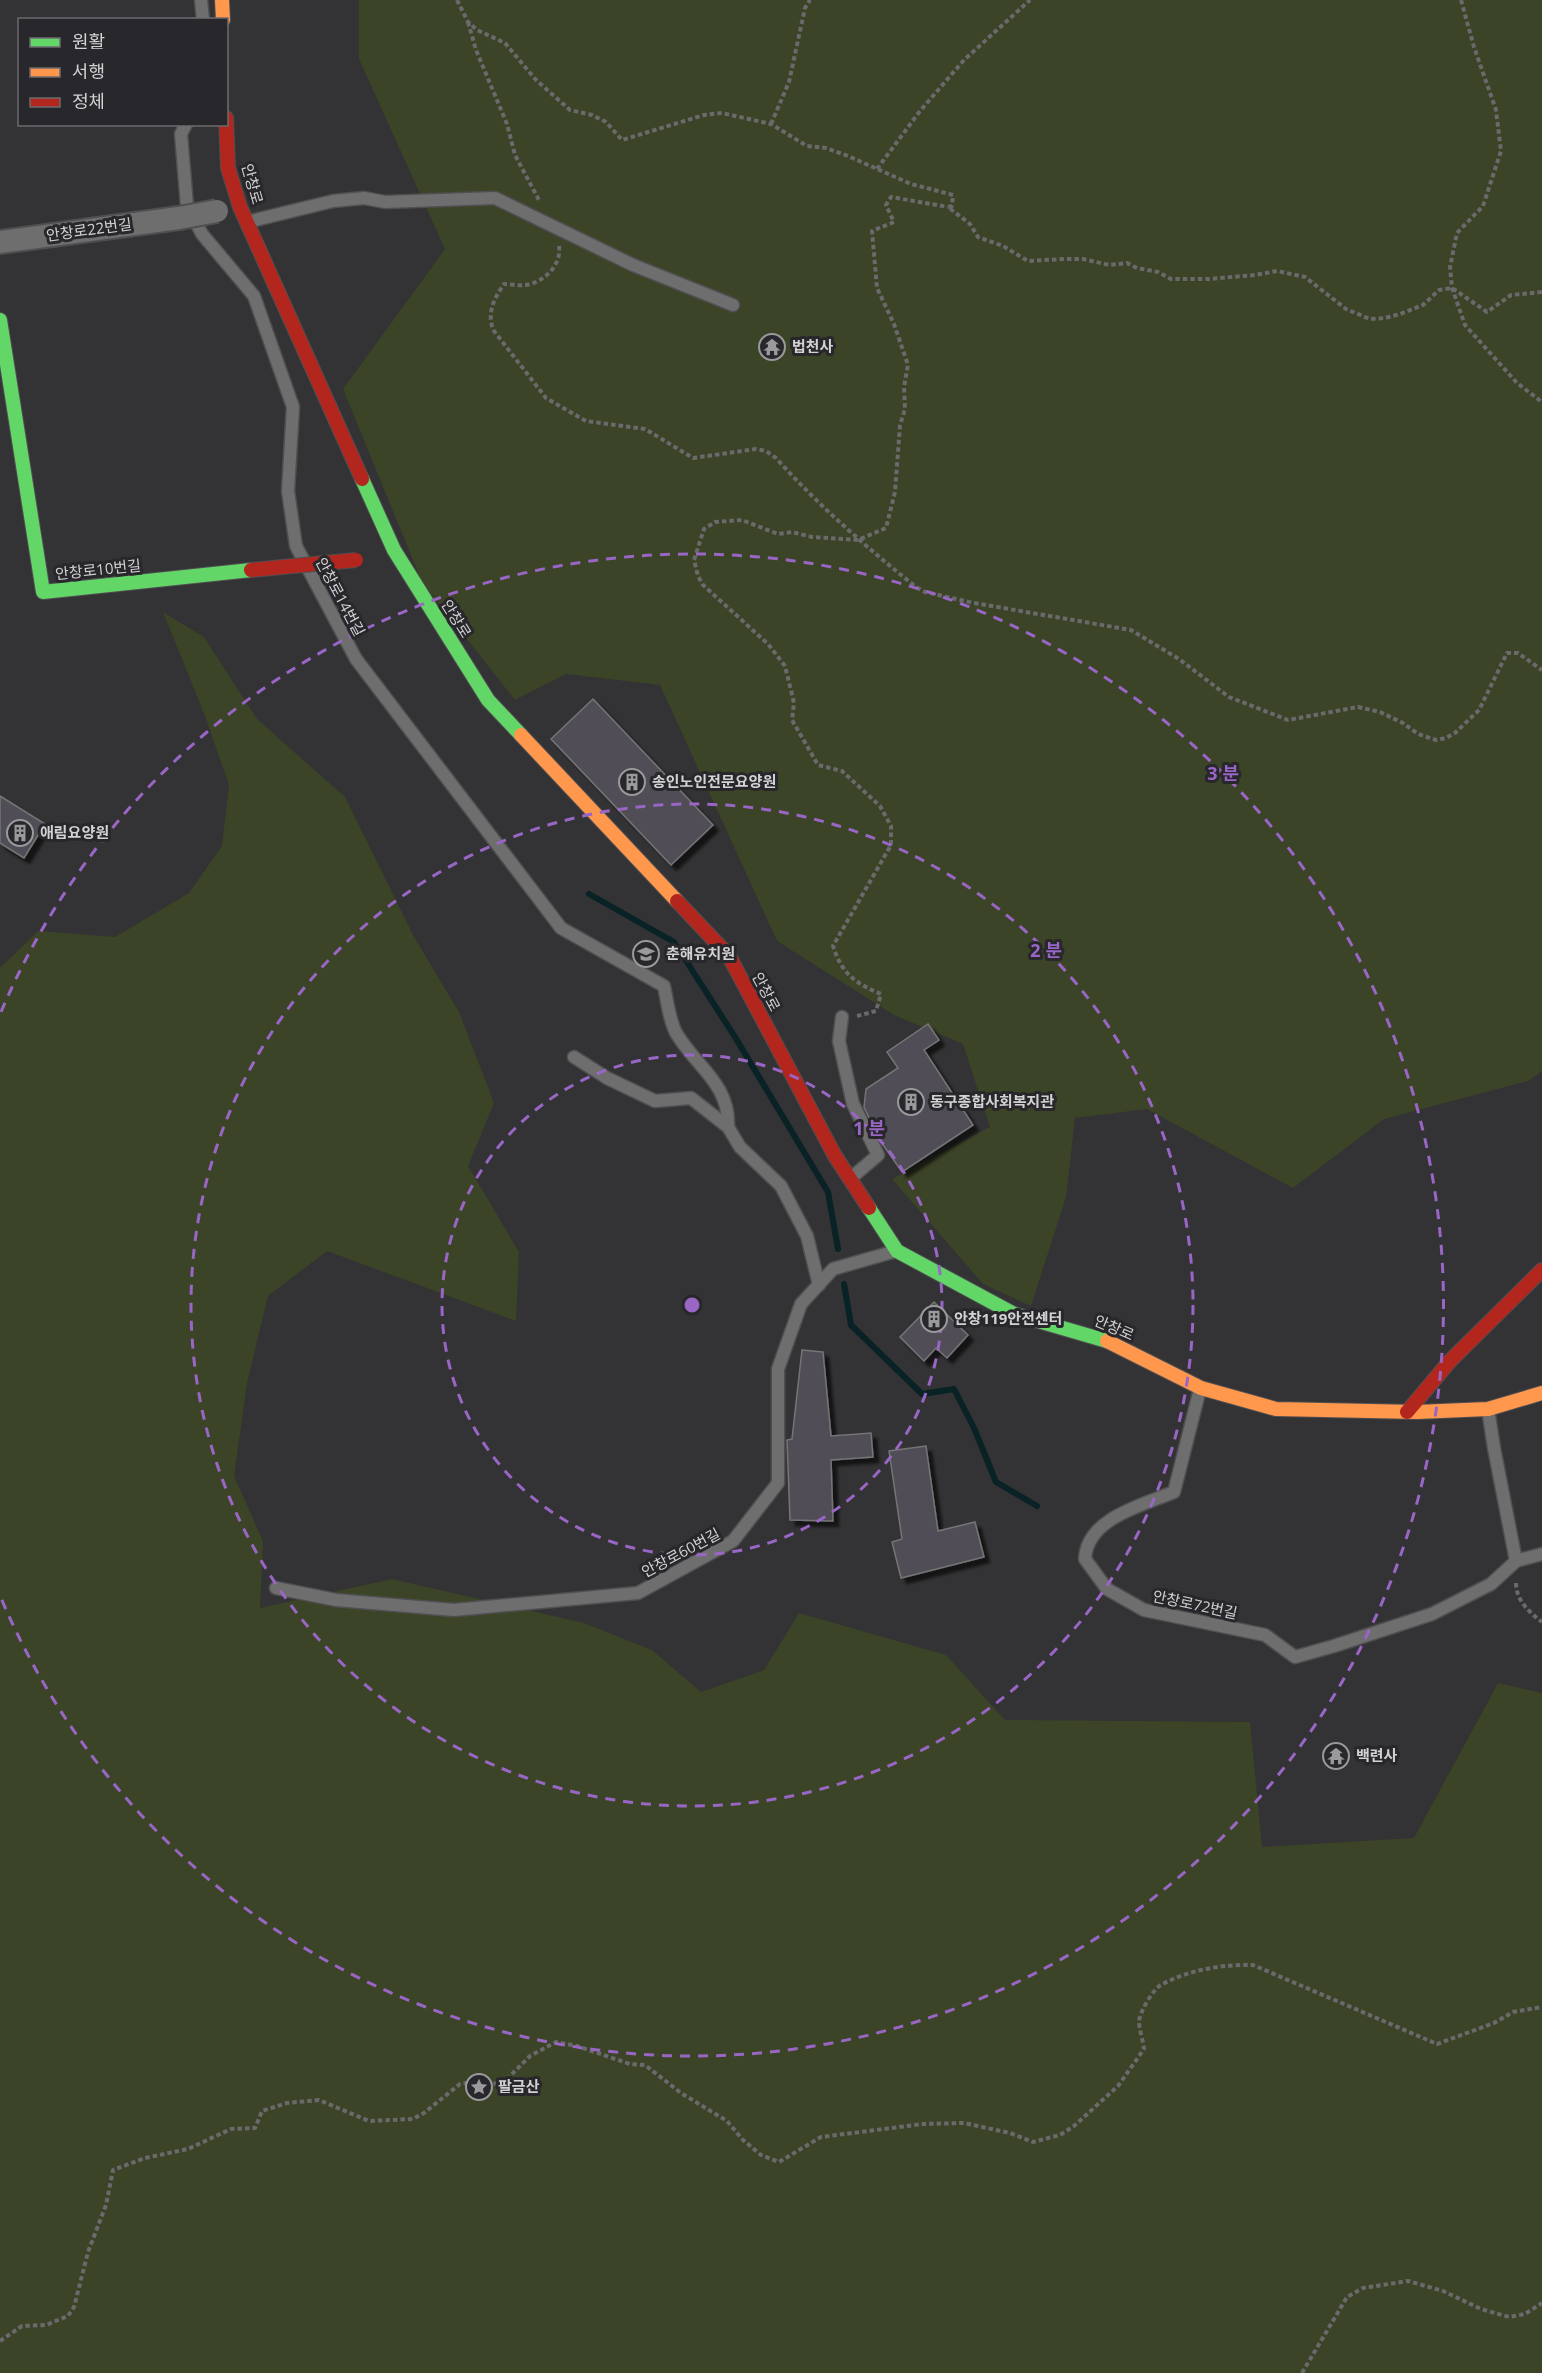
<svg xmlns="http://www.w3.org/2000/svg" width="1542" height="2373" font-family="'Open Sans','Noto Sans KR',sans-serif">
<defs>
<filter id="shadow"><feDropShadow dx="5.5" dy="5.5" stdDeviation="1.5" flood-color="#0009"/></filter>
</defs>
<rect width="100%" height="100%" fill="#333234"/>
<!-- green -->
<g fill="#3b4427">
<polygon points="359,0 1542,0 1542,1071 1528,1081 1384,1119 1293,1188 1147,1109 1075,1118 1066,1197 1031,1306 983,1284 892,1179 990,1127 963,1044 894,1015 777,941 660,685 566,674 515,700 422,582 343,389 445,249 359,59"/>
<polygon points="163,612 204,637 257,719 345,797 413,935 459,1012 494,1103 468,1166 519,1252 516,1321 327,1251 268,1296 247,1383 234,1476 263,1541 260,1608 392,1579 584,1623 652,1650 701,1692 764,1670 799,1613 946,1655 1005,1720 1250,1722 1262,1847 1414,1838 1498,1683 1542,1693 1542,2373 0,2373 0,968 38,931 115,937 189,893 222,846 229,785 205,716"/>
</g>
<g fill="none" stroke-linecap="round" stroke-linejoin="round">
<!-- stream -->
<g stroke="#082226" stroke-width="6">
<polyline points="589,894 674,942 735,1037 828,1192 838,1249"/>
<polyline points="844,1284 851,1325 922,1394 954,1389 974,1428 996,1482 1037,1506"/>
</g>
</g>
<!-- building -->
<g fill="#514e56" stroke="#747475" stroke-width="1.5" filter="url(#shadow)">
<polygon points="593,699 713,825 671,865 551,739"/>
<polygon points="0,796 45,824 24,858 0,843"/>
<polygon points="928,1024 939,1040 924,1050 973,1125 902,1172 879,1139 864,1107 866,1089 898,1068 887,1052"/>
<polygon points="934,1302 968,1335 947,1358 936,1348 924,1361 900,1337"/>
<polygon points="802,1350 823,1352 831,1436 871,1433 873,1457 831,1460 833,1521 790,1520 787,1440 792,1439"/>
<polygon points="926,1446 938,1531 975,1522 984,1557 901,1578 892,1542 902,1539 889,1451"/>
</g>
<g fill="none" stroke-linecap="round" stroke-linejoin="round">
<defs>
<g id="lane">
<polyline points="201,0 203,20"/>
<path d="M186,124l-5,10 6,72 15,28 52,62 39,111 -5,84 8,55 60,113 205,269 103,58c3,14 6,39 14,50 20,32 52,49 50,91"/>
<polyline points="247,222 333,201 364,198 385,202 495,198 633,265 733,305"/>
<polyline points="842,1017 839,1041 853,1104 878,1155 851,1178"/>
<polyline points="574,1057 607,1078 655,1101 691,1098 728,1127 740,1147 781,1186 807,1236 819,1285"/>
<path d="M1200,1389l-26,103c-31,13 -87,26 -89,67l22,30 37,21 121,25 30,22 39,-11 98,-32 59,-30 25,-23"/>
<polyline points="1488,1409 1494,1448 1516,1561 1542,1554"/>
<polyline points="276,1588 336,1600 454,1610 638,1593 733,1541 778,1483 778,1369 801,1304 833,1269 896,1251"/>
</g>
<polyline id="street" points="0,242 179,218"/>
<g id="fast">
<polyline points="0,320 43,592 251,570"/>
<polyline points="362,479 394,550 488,700 521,735"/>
<polyline points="869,1208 897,1251 1014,1314 1107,1341"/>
</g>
<g id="slow">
<polyline points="222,0 223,20"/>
<polyline points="521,735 677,901"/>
<polyline points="1107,1341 1201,1388 1276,1409 1417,1412 1488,1409 1542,1393"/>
</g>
<g id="jam">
<polyline points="226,118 228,168 240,207 362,479"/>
<polyline points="677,901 729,956 835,1156 869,1208"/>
<polyline points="1407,1412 1450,1361 1542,1270"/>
</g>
</defs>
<!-- lane casing -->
<use href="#lane" stroke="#4f4e51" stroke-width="15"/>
<!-- street casing -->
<use href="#street" stroke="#4f4e51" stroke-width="26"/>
<!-- fast casing -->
<use href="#fast" stroke="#4f4e51" stroke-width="16"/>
<!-- slow casing -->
<use href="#slow" stroke="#4f4e51" stroke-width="16"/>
<!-- jam casing -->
<use href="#jam" stroke="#4f4e51" stroke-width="16"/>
<!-- path -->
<g stroke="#6a696b" stroke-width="4" stroke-dasharray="4.5 3" stroke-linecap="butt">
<polyline points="457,0 468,22 477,30 505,43 536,80 570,110 592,115 606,122 622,140 704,115 722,113 771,124 807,146 826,148 848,156 911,184 953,195 952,206 948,207 970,224 978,237 1003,246 1028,261 1064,259 1083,259 1109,265 1127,263 1137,268 1158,272 1171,279 1209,279 1255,275 1277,271 1305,277 1346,309 1370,319 1385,318 1400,314 1423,305 1439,290 1452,288 1487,312 1511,295 1542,292"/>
<polyline points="1461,0 1474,47 1496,110 1501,151 1483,206 1457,233 1450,267 1452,288 1465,325 1517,383 1542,402"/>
<polyline points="468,22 476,50 507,124 515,155 540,202"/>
<polyline points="771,124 789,82 805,8 810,0"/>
<polyline points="877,169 920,111 964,60 1030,0"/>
<path d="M559,246c3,20 -17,38 -35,39 -7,1 -14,-1 -20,-1 -10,14 -18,31 -10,47l52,67 40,23 59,8 48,29 63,-9 10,2 10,7c43,48 90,89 140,129l9,5 49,11 157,27 48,29 50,38 59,23 70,-13 22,5 23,11 15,11 18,6 10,-2 9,-5 24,-23 28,-57h11l24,17"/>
<path d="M857,1016l19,-5 5,-17c-26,-11 -39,-20 -48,-48l58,-101v-19l-11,-20 -38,-35 -24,-6 -26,-45 2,-17 -9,-37 -17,-22 -65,-59 -5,-9 -4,-16 10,-31 11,-7 27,-2 36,14 14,-2 20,5 46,3 28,-12 9,-36 5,-67 5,-16 -1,-22 4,-22 -14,-41 -17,-36 -5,-57 22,-9 -8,-17 5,-8 57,10"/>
<path d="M1516,1583c0,17 13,29 26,39"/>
<path d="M0,2341l22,-15 24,-1 22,-9 6,-9 14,-55 18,-47 7,-35 32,-12 43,-9 43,-20 24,-1 7,-17 25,-8 32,-3 50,21 44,-2 11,-6 36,-29 12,-2 30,2 28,-28 26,-14 21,4 53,18 15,1 36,28 46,28 16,19 18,15 18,7 42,-25 102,-13 41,-1 46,10 23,9 27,-7 14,-9 44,-40 26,-37c-1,-9 -5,-20 -5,-28 1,-9 14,-32 22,-36 26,-15 63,-21 92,-20l184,79 57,-21 19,-11 29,-5"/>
<polyline points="1302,2373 1347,2297 1363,2288 1408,2281 1443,2291 1481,2309 1509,2317 1525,2314 1542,2303"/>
</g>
<!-- lane -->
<use href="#lane" stroke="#6e6e6f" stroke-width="12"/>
<!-- street -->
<use href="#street" stroke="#6e6e6f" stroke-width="22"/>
<!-- fast -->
<use href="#fast" stroke="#63d668" stroke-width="14"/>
<!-- slow -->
<use href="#slow" stroke="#ff974d" stroke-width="14"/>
<!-- jam -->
<use href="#jam" stroke="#b3261e" stroke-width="14"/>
<defs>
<polyline id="street-bridge" points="179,218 217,211"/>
<polyline id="jam-bridge" points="251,570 356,560"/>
</defs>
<!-- street-bridge casing -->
<use href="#street-bridge" stroke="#4f4e51" stroke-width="26" stroke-linecap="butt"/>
<!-- jam-bridge casing -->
<use href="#jam-bridge" stroke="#4f4e51" stroke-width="16" stroke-linecap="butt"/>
<!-- street-bridge -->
<use href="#street-bridge" stroke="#6e6e6f" stroke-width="22"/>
<!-- jam-bridge -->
<use href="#jam-bridge" stroke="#b3261e" stroke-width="14"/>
</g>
<!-- distance rings -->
<g fill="none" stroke="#9966c6" stroke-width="3" stroke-dasharray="10 8">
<circle cx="692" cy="1305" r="250"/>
<circle cx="692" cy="1305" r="501"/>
<path d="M1 1012A751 751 0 1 1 1 1598"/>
</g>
<!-- icons -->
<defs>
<symbol id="temple-ring" viewBox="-11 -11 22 22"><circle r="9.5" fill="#28272b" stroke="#9a999c" stroke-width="1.5"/><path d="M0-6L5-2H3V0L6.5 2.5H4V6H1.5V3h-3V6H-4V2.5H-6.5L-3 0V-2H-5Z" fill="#9a999c"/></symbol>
<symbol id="building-ring" viewBox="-11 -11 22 22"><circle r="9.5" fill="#28272b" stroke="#9a999c" stroke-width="1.5"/><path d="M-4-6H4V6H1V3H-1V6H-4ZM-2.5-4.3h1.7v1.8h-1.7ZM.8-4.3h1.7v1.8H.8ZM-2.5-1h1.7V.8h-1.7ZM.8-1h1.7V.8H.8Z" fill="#9a999c"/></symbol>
<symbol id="school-ring" viewBox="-11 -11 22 22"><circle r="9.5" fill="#28272b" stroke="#9a999c" stroke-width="1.5"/><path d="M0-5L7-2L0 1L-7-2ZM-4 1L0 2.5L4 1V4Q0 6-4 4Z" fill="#9a999c"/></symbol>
<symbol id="sight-ring" viewBox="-11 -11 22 22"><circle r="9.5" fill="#28272b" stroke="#9a999c" stroke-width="1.5"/><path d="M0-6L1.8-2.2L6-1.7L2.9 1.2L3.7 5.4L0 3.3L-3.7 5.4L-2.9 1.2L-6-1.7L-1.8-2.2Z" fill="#9a999c"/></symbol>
</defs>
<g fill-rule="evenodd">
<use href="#temple-ring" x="757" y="332" width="30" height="30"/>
<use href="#building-ring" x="617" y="767" width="30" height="30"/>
<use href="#building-ring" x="5" y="818" width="30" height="30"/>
<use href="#school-ring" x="631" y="939" width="30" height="30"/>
<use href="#building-ring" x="896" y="1087" width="30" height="30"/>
<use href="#building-ring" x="919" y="1304" width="30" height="30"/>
<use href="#temple-ring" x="1321" y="1741" width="30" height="30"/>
<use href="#sight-ring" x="464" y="2072" width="30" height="30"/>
</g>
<g text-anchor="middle" stroke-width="6" stroke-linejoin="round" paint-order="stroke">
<!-- street labels -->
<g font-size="15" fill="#d2d1d4" stroke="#28272b">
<text transform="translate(252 184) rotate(74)" y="5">안창로</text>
<text transform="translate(89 230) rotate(-8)" y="5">안창로22번길</text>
<text transform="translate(98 570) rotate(-6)" y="5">안창로10번길</text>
<text transform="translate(340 597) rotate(62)" y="5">안창로14번길</text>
<text transform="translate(456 619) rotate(58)" y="5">안창로</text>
<text transform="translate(766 992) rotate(62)" y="5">안창로</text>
<text transform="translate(1114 1328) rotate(23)" y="5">안창로</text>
<text transform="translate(681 1553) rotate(-28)" y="5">안창로60번길</text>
<text transform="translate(1195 1605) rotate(12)" y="5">안창로72번길</text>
</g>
<!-- poi labels -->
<g font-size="15" font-weight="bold" fill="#d2d1d4" stroke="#28272b" text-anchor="start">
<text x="792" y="352">법천사</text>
<text x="652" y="787">송인노인전문요양원</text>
<text x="40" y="838">애림요양원</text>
<text x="666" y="959">춘해유치원</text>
<text x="930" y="1107">동구종합사회복지관</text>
<text x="954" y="1324">안창119안전센터</text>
<text x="1356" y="1761">백련사</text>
<text x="498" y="2092">팔금산</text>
</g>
</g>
<circle cx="692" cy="1305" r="9" fill="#9966c6" stroke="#28272b" stroke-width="3"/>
<g font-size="18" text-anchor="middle" font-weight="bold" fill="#9966c6" stroke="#28272b" stroke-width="6" stroke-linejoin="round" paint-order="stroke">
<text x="1223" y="780">3 분</text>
<text x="1046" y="957">2 분</text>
<text x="869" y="1135">1 분</text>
</g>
<!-- legend -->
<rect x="18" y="18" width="210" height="108" fill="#28272b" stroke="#6c6b6f" stroke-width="1.5"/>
<rect x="30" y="38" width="30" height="9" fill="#63d668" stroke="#6c6b6f" stroke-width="1.5"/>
<text x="72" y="48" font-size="18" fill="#d2d1d4">원활</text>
<rect x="30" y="68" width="30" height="9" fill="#ff974d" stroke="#6c6b6f" stroke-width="1.5"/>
<text x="72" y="78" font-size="18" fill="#d2d1d4">서행</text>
<rect x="30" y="98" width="30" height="9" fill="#b3261e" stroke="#6c6b6f" stroke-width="1.5"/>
<text x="72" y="108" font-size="18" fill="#d2d1d4">정체</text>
</svg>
